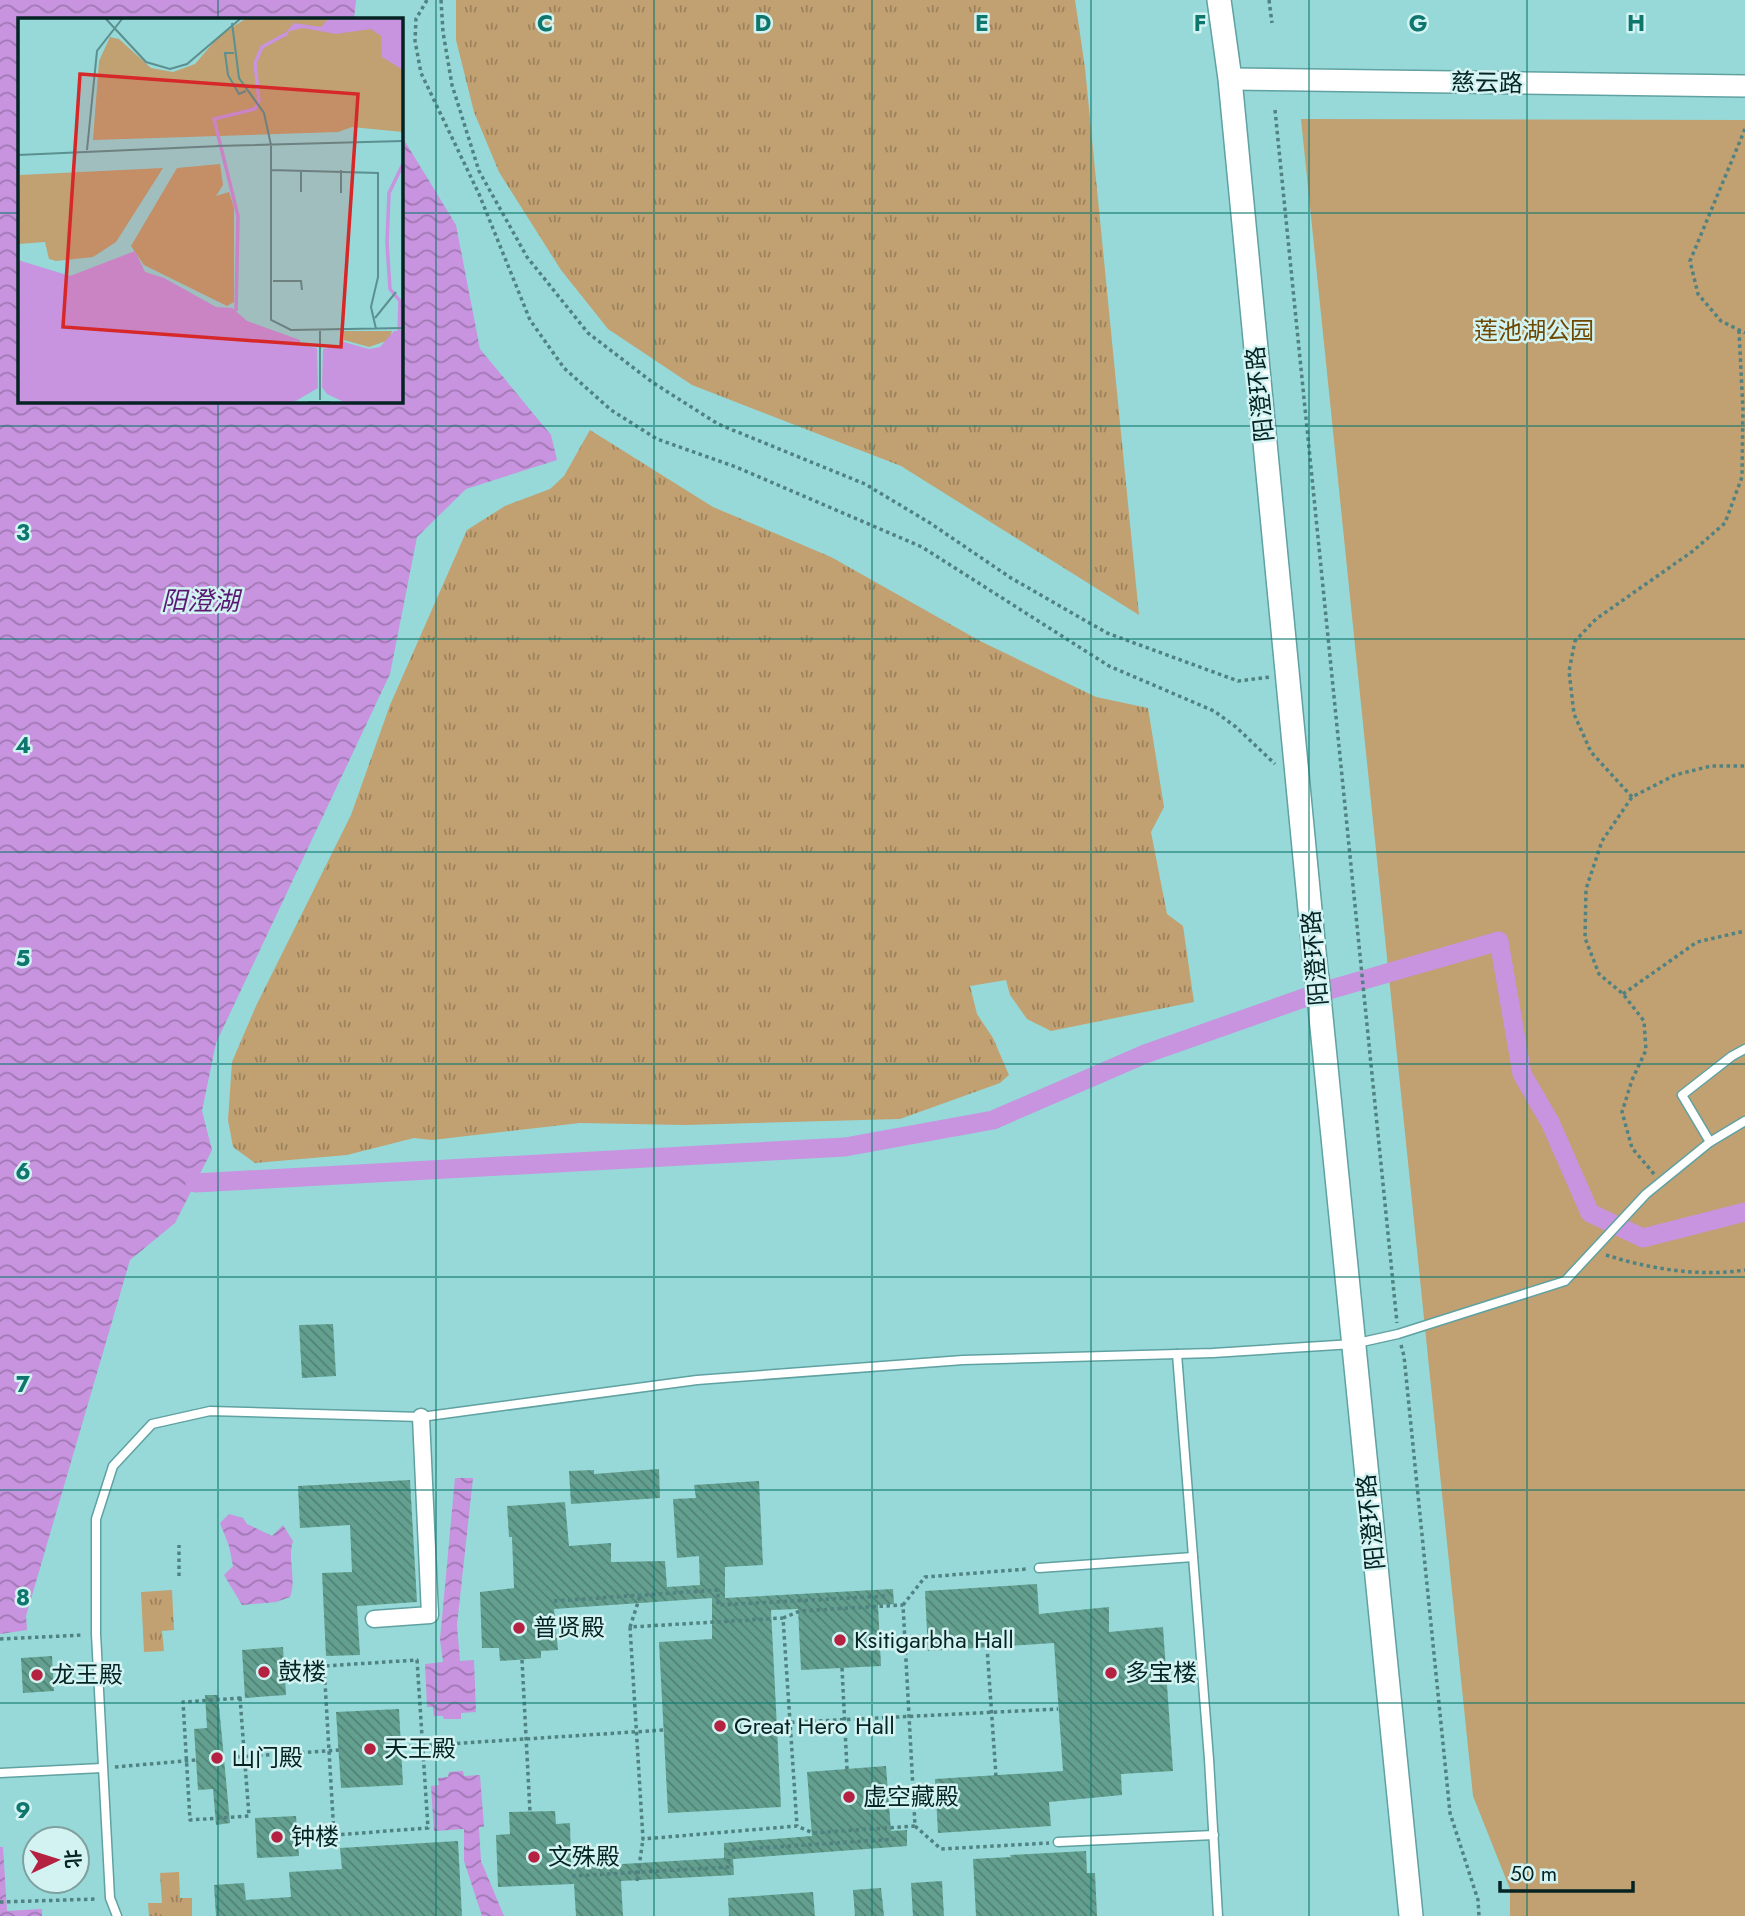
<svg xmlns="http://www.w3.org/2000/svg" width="1745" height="1916" font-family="Jost,'Noto Sans SC',sans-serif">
<defs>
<pattern id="grass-tufts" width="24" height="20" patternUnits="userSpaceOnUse" patternTransform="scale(1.75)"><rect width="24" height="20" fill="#c1a071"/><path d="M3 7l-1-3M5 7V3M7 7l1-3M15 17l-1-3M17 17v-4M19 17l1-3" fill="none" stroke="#9b825c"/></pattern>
<pattern id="water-waves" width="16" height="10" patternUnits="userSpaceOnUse" patternTransform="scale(1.75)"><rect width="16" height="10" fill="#c893df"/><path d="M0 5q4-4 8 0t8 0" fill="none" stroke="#a078b4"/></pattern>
<pattern id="building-back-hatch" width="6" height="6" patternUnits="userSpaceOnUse" patternTransform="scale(1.75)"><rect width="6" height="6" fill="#64a090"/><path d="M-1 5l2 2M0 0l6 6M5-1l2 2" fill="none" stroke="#508275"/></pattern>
</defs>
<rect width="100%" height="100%" fill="#96d9d8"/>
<!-- grass -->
<g fill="url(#grass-tufts)">
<polygon points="456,0 1075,0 1085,68 1139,615 901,466 692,385 608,329 561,270 499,172 474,112 456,40"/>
<polygon points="590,430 713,507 831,557 980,641 1096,697 1148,708 1164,807 1151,832 1167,914 1183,926 1194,1002 1051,1031 1027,1019 1010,995 1006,980 970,986 977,1014 993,1038 1009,1075 1000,1083 900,1119 685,1125 580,1123 432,1140 414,1138 347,1155 255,1163 233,1147 228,1120 232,1062 256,1006 351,815 390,705 467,530 505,506 550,489 564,476"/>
<polygon points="172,1590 174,1630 162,1631 164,1651 144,1652 141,1592"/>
<polygon points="179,1872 180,1898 192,1898 192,1916 149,1916 148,1903 162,1903 160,1873"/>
</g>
<!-- park -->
<polygon fill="#c1a071" points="1301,119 1745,120 1745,1916 1510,1916 1510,1889 1473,1796"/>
<!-- water -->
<g fill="url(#water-waves)">
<polygon points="0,0 356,0 354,19 19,19 19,401 401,401 401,135 456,225 480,349 551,435 557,460 466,489 417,537 390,674 216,1043 202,1111 212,1150 175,1223 130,1260 26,1616 27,1630 0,1634"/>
<polygon points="455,1478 473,1478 457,1625 460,1661 474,1660 476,1712 461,1713 461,1719 444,1719 443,1716 434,1716 433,1707 427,1707 425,1664 443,1662 440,1640"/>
<path d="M229,1514l14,4 4,6 25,12 11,-11 10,16c-6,18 4,38 -3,56l-14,5 -34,3 -18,-30 9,-9 -4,-20 -9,-23z"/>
<polygon points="463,1771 464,1776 480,1775 484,1827 479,1827 481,1861 504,1916 482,1916 464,1861 464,1829 434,1831 431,1786 439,1785 438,1778 448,1777 449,1772"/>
<polygon points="0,1847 3,1847 7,1911 42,1909 42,1916 0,1916"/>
</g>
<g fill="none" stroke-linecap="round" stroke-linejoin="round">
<!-- canal -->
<polyline stroke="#c893df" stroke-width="19" points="195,1183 845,1147 993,1120 1145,1054 1318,993 1499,941 1522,1074 1550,1122 1590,1213 1643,1238 1745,1212"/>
</g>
<!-- building -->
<g fill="url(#building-back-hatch)">
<polygon points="333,1324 336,1376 302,1378 299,1325"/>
<polygon points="659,1469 660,1498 571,1504 569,1471 594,1470 594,1474"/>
<polygon points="410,1480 417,1602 357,1606 360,1655 326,1656 322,1573 352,1572 350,1525 300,1528 298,1486"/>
<polygon points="759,1481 763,1565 725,1567 725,1598 893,1589 894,1604 878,1605 881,1666 801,1670 798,1609 771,1610 781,1807 668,1813 659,1642 712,1639 712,1598 554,1609 558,1650 541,1651 541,1658 500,1661 499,1648 482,1648 480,1592 514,1588 512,1537 509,1537 507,1506 565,1502 569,1546 611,1543 611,1562 665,1561 667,1587 700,1585 699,1556 677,1558 673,1499 696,1498 694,1485"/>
<polygon points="1037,1584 1039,1614 1109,1607 1109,1632 1163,1627 1173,1771 1121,1774 1122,1795 1049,1802 1051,1826 938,1833 935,1779 1063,1771 1054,1643 928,1651 925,1591"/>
<polygon points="283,1647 286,1695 245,1698 242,1650"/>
<polygon points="52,1656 54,1691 23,1693 21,1658"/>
<polygon points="205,1695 218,1695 230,1823 216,1825 213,1789 198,1790 194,1729 207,1728"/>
<polygon points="399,1709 403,1785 341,1788 336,1712"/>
<polygon points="886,1766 891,1831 907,1830 907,1846 733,1859 734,1875 621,1881 623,1916 576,1916 574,1884 498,1887 496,1835 510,1834 509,1812 555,1811 556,1824 570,1823 571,1867 724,1858 724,1843 812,1836 807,1772"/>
<polygon points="296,1816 299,1856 257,1858 255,1818"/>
<polygon points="458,1841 462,1916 216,1916 214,1885 244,1883 246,1900 291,1897 289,1872 342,1869 340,1848"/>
<polygon points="1086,1851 1087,1873 1095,1873 1097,1916 976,1916 973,1859 1011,1857 1010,1855"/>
<polygon points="942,1881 944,1916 913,1916 911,1883"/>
<polygon points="881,1888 884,1916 855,1916 853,1890"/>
<polygon points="813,1892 815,1916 729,1916 728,1898"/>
</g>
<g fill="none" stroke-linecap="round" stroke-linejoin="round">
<defs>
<g id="service">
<polyline points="1710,1142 1682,1095 1732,1056 1745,1049"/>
<polyline points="1177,1354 1209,1759 1218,1916"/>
<polyline points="1039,1568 1193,1557"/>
<polyline points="0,1773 102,1768"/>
<polyline points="1058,1842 1214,1835"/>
<polyline points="117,1916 110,1898 96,1634 96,1519 113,1466 152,1424 210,1411 421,1417 697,1380 963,1360 1213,1353 1353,1344 1398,1334 1565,1281 1646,1194 1710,1142 1745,1121"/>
</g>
<polyline id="minor" points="374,1619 430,1615 421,1417"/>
<polyline id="tertiary" points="1230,79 1745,86"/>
<g id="secondary">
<polyline points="1219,0 1230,79 1318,993"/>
<polyline points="1317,977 1411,1916"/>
</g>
</defs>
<!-- service casing -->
<use href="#service" stroke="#60a1a1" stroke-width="11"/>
<!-- minor casing -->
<use href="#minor" stroke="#60a1a1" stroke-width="19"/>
<!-- tertiary casing -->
<use href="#tertiary" stroke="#60a1a1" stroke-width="24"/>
<!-- secondary casing -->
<use href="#secondary" stroke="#60a1a1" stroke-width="26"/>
<!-- path -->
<g stroke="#518282" stroke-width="3.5" stroke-dasharray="3.5 3.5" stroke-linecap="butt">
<polyline points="427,0 416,19 415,41 421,73 479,194 530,320 564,368 611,410 657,439 736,467 922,547 1109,666 1214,711 1236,727 1275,764"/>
<polyline points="441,0 443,32 452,85 479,171 527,257 588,333 652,382 718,424 865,484 930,523 1011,578 1107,633 1238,681 1270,677"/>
<polyline points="1269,0 1272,23"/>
<polyline points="1275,110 1397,1323"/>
<polyline points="1745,129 1690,261 1698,294 1721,321 1745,333"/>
<polyline points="1632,797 1591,752 1574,714 1569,671 1575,641 1596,619 1693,551 1725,523 1742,477 1743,410 1739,331"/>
<polyline points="1623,994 1697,942 1745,931"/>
<polyline points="1654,1174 1632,1148 1622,1112 1632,1080 1646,1050 1644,1021 1623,994 1599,974 1585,938 1586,889 1602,841 1632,797 1675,775 1711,766 1745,766"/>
<path d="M1606,1255c44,14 93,22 139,15"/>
<polyline points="1401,1345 1404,1356 1450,1813 1478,1900 1479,1916"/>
<polyline points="179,1576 179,1545"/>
<polyline points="554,1601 718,1590 718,1605 887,1596"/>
<polyline points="903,1605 925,1577 1027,1569"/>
<polyline points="783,1618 800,1611 903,1605 915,1826 813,1833 797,1826 643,1839 630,1627 783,1618 797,1826"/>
<polyline points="630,1627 640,1596"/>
<polyline points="0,1639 83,1635"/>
<polyline points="987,1647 996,1776"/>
<polygon points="417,1660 428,1828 334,1835 324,1666"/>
<polyline points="522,1660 530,1812"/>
<polyline points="842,1668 847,1769"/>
<polygon points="240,1698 249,1816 190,1820 183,1702"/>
<polyline points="777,1723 1058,1709"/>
<polyline points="401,1747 664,1730"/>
<polyline points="238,1757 339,1750"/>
<polyline points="115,1767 196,1760"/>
<polyline points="915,1826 941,1849 1049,1843"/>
<polyline points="572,1876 728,1867 730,1850 896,1839"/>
<polyline points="637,1881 643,1839"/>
<polyline points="0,1902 97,1899"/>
</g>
<!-- service -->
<use href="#service" stroke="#fff" stroke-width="8"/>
<!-- minor -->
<use href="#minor" stroke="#fff" stroke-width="16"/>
<!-- tertiary -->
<use href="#tertiary" stroke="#fff" stroke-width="21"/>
<!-- secondary -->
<use href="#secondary" stroke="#fff" stroke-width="23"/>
</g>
<!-- grid -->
<path fill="none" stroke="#0f766e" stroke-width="2" stroke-opacity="0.55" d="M218,0v19M436,0v1916M654,0v1916M872,0v1916M1091,0v1916M1309,0v1916M1527,0v1916M0,213h19M401,213h1344M218,401v1515M0,426h1745M0,639h1745M0,852h1745M0,1064h1745M0,1277h1745M0,1490h1745M0,1703h1745"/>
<!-- markers -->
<g fill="#b42141" stroke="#d2f3f2" stroke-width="2.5">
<circle cx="519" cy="1628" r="7"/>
<circle cx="840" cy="1640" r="7"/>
<circle cx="264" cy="1672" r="7"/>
<circle cx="1111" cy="1673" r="7"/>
<circle cx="37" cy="1675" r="7"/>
<circle cx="720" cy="1726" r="7"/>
<circle cx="370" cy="1749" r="7"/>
<circle cx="217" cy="1758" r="7"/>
<circle cx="849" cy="1797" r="7"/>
<circle cx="277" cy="1837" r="7"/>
<circle cx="534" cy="1857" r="7"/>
</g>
<g text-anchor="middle" stroke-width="5" stroke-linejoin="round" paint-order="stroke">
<!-- street labels -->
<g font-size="24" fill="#062323" stroke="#d2f3f2">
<text transform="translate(1487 83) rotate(1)" y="8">慈云路</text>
<text transform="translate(1260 394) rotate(-96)" y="8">阳澄环路</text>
<text transform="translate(1315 958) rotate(-95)" y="8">阳澄环路</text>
<text transform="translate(1371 1522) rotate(-96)" y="8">阳澄环路</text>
</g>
<!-- park labels -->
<g font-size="24" fill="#6d4802" stroke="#d2f3f2">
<text x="1534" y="339">莲池湖公园</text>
</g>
<!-- poi labels -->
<g font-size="24" fill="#062323" stroke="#d2f3f2" text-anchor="start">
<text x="533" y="1636">普贤殿</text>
<text x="854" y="1648">Ksitigarbha Hall</text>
<text x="278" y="1680">鼓楼</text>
<text x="1125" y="1681">多宝楼</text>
<text x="51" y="1683">龙王殿</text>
<text x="734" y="1734">Great Hero Hall</text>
<text x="384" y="1757">天王殿</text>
<text x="231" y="1766">山门殿</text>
<text x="863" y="1805">虚空藏殿</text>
<text x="291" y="1845">钟楼</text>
<text x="548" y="1865">文殊殿</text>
</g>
<!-- water labels -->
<g font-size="26" font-style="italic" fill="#5b1872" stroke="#d2f3f2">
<text x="200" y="610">阳澄湖</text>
</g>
</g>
<!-- overview -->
<g transform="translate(18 18)">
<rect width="385" height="385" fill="#96d9d8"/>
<path d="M202,146l3,21 -7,11 13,-4 5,16v94l-7,4 -83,-41 -13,-19 46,-78zM145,150l-47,74 -23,15 -37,4 -7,-2 -4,-17 -27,2 2,-69z" fill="#c1a071"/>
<path d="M326,313h48l-3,9 -20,7 -25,-7z" fill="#c1a071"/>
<path d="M227,1h158v113l-51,-5 -14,5 -245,8 6,-79 11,-24 9,2 32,29 22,4 22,-8 24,-28z" fill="#c1a071"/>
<path d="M310,1h75v51l-21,-13 -1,-21 -10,-7 -35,5 -33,-6 -17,4 8,-9 27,4zM117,233l10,21 19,6 52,29 16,1 15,13 53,19v5l17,3 1,40 -24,14h-276v-142l52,16zM376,313h9v71h-59l-17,-8 -5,-7 1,-38 17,-3v-5l29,8 11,-2z" fill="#c893df"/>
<path fill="none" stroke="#c893df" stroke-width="3.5" d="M218,293l2,-95 -24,-97 41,-10 4,-8 -4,-38 7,-16 26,-14M381,313l1,-30 -10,-12 -3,-46 2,-50 14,-29"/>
<path fill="none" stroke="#5c9090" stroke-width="2" d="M88,1l40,43 24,7 17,-5 53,-45M214,5l7,55 25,35 7,32v175l20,10 112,-2M216,35h-9l3,22 11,19 7,-3M198,128l187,-5M69,132l10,-99 25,-32M0,137l202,-9M253,152l107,3v104l-7,30 5,22M283,152v22M323,175v-23M255,263h28l1,9M357,300l21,-26M302,382v-69M290,384h22"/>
<path fill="#d62828" fill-opacity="0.15" stroke="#d62828" stroke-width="3.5" d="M62,56l278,20 -17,253 -278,-20z"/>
<rect width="385" height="385" fill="none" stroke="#062323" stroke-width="3.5"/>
</g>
<g font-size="23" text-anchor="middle" font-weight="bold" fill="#0f766e" stroke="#d2f3f2" stroke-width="5" stroke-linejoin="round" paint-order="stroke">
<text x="545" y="31">C</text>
<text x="763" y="31">D</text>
<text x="982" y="31">E</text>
<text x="1200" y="31">F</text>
<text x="1418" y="31">G</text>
<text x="1636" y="31">H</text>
<text x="23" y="540">3</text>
<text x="23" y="753">4</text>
<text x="23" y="966">5</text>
<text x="23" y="1179">6</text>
<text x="23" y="1392">7</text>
<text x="23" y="1605">8</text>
<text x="23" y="1818">9</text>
</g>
<!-- north arrow -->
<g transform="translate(56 1860) rotate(86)"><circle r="33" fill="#d2f3f2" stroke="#80a09f" stroke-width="2"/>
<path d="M0-5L12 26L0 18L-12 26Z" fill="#b42141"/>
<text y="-10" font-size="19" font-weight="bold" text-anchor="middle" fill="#062323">北</text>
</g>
<!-- scale -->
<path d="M1500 1881v10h133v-10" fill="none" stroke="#062323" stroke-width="3.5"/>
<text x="1510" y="1881" font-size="21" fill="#062323" stroke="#d2f3f2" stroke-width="5" paint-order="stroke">50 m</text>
</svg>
